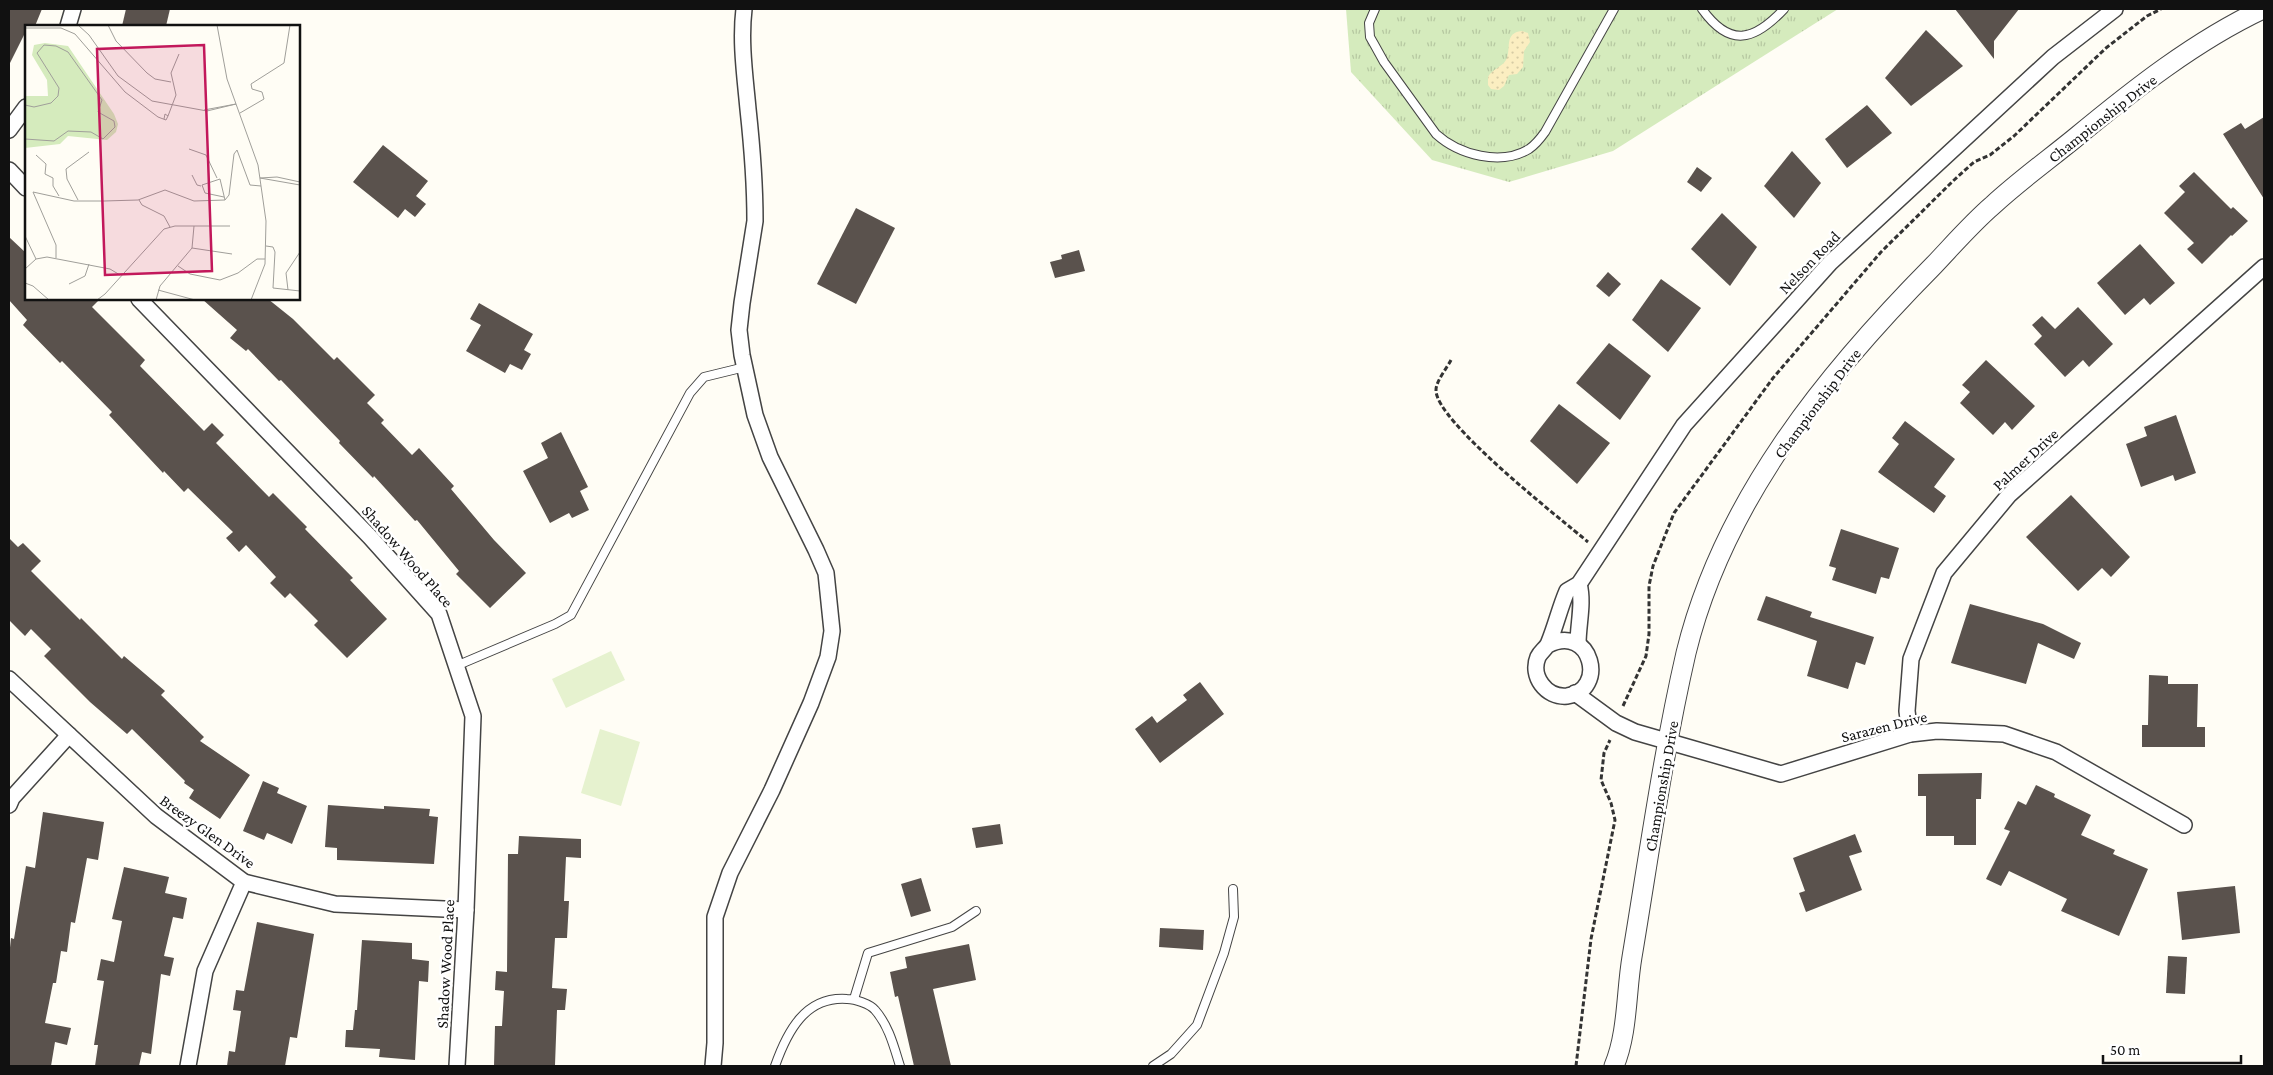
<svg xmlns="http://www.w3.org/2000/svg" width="2273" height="1075" font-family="'Crimson Pro',serif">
<defs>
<pattern id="grass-tufts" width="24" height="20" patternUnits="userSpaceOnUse" patternTransform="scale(1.25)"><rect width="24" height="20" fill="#d5ebbd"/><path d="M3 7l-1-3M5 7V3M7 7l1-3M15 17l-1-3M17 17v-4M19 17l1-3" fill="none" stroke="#b6c8a1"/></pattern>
<pattern id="sand-dots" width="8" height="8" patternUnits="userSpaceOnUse" patternTransform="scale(1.25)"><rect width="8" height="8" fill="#fbeec1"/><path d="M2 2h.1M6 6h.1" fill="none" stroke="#d6cba5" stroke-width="1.8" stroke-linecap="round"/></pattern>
</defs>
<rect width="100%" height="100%" fill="#fffdf5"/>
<!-- grass -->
<polygon fill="url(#grass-tufts)" points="1346,9 1838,9 1613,151 1509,182 1432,160 1351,72"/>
<!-- sand -->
<path fill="url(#sand-dots)" d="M1522,31l6,2 2,9 -6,9 -1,16 -6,7 -8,1 -5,11 -5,4 -8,-1 -3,-4v-8c4,-8 14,-10 18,-17 6,-11 -3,-27 16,-29z"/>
<!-- pitch -->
<g fill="#e6f2cf">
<polygon points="611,651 625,680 566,708 552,679"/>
<polygon points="600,729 640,742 621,806 581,793"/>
</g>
<!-- building -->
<g fill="#5a524d">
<polygon points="9,9 42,9 35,26 26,26 26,31 9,65"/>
<polygon points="126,9 170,9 166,26 122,26"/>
<polygon points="1955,9 2019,9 1994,41 1994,59"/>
<polygon points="1926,30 1963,66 1911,106 1885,78"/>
<polygon points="1867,105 1892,133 1847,168 1825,139"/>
<polygon points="2264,117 2264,199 2223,134 2241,123 2245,129"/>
<polygon points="383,145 428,181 416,196 426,204 415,217 405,209 398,218 353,182"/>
<polygon points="1792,151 1821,183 1794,218 1764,186"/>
<polygon points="1697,167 1712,178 1701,192 1687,182"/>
<polygon points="2194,172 2231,209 2233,207 2248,221 2232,236 2231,235 2202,264 2187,249 2194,243 2164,213 2185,192 2179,186"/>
<polygon points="856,208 895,228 856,304 817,284"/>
<polygon points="1722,213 1757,247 1730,286 1691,249"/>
<polygon points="9,237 26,253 26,299 100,299 92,307 145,360 140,366 204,431 212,423 224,435 216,443 269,497 273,493 307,527 305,529 353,578 350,580 387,619 347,658 314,625 318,621 290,593 285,598 270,583 276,577 246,545 239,552 226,538 233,532 188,488 184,492 164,471 163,473 109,415 112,412 62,361 60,363 23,325 27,320 9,300"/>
<polygon points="2140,244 2175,283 2150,305 2144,298 2125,315 2097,283"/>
<polygon points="1079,250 1085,271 1055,278 1050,262 1062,259 1061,255"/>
<polygon points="1608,272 1621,284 1609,297 1596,286"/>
<polygon points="1661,279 1701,308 1668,352 1632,320"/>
<polygon points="202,299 268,299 293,319 334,360 337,357 375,395 367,403 384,420 381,423 412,455 419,448 454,486 451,489 494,540 526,573 490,608 456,574 459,571 417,520 415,521 374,476 373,478 339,443 340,441 281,380 279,381 248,349 246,351 230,338 237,330"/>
<polygon points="479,303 533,334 524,350 531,354 522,370 510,364 505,373 466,351 481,325 470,319"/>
<polygon points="2078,307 2113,344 2089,367 2083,360 2065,377 2034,344 2042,336 2032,325 2042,316 2055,329"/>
<polygon points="1609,343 1651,376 1620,420 1576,383"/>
<polygon points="1986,360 2035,406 2012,430 2005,422 1993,435 1960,403 1970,392 1962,385"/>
<polygon points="1559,404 1610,443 1577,484 1530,441"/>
<polygon points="2176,415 2196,473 2175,481 2173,475 2141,487 2126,444 2147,436 2144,427"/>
<polygon points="1905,421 1955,459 1934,487 1946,496 1934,513 1878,472 1899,444 1892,438"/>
<polygon points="561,432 588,487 580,491 589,510 572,518 569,513 550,523 523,471 548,458 541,443"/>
<polygon points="2071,495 2130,557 2111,577 2102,568 2078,591 2026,537"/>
<polygon points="1841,529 1899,548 1889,579 1881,577 1876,594 1832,580 1836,568 1829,566"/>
<polygon points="9,538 18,547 23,543 41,561 31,571 80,620 81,618 122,659 124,656 165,691 161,695 204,737 200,741 250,775 220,819 189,798 194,790 184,783 185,781 132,729 127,734 90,702 44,656 51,649 31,629 25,636 9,620"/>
<polygon points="1766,596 1812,612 1810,617 1874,637 1865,665 1856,662 1848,689 1807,676 1817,641 1757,620"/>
<polygon points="1970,604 2043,624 2081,643 2074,659 2038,643 2026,684 1951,663"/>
<polygon points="2149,675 2168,676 2168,684 2198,684 2197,727 2205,727 2205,747 2142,747 2142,725 2148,725"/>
<polygon points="1200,682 1224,714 1160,763 1135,729 1152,716 1157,723 1187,700 1183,695"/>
<polygon points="1982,773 1981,799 1976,799 1976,845 1954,845 1954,836 1926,836 1926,796 1918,796 1918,774"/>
<polygon points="263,781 279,788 277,793 307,806 292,844 267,833 264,840 243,831"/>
<polygon points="2036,785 2055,794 2054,797 2091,815 2081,835 2115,850 2113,854 2148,869 2119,936 2061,911 2067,899 2009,871 2001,886 1986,879 2010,831 2004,829 2018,801 2026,805"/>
<polygon points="328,805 384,809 384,806 430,809 429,816 438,817 434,864 337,860 337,848 325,847"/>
<polygon points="43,812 104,822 98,860 87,858 75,923 71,922 67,952 61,951 56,983 53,983 45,1023 71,1028 67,1045 55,1042 51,1066 9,1066 9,957 11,938 14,939 26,866 35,868"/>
<polygon points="1000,824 1003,844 976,848 972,828"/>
<polygon points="1855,834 1862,852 1849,856 1862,890 1806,912 1799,893 1805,891 1793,858"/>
<polygon points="519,836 581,839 581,858 566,857 564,901 569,901 567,938 555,938 552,988 567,989 565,1010 557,1010 555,1065 494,1066 495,1026 502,1026 504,991 495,990 496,971 507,972 508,854 518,854"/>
<polygon points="124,867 169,877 165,893 187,898 183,919 173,917 164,956 174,958 170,976 161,974 151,1054 142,1052 139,1066 95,1066 98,1045 94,1045 104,981 97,980 101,959 114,962 122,921 112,919"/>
<polygon points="921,878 931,911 911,917 901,884"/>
<polygon points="2235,886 2240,933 2182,940 2177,892"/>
<polygon points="257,922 314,934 297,1038 290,1037 285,1066 227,1066 229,1051 235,1052 241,1011 233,1010 236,990 244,991"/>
<polygon points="1160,928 1204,930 1203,950 1159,947"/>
<polygon points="362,940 412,943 412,959 429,961 428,982 419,981 415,1060 379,1057 380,1049 345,1047 346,1030 353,1030 355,1010 357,1010"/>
<polygon points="969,944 976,980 933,989 951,1066 914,1066 898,996 895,997 890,972 907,968 905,957"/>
<polygon points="2168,956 2187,957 2185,994 2166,993"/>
</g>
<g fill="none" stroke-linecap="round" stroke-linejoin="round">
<defs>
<g id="service">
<path d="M1375,9l-6,14 1,14 4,7 10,18 52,72c23,21 65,32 93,15 6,-4 11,-10 16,-17l69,-123"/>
<path d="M1702,9c28,39 52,32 82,0"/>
<polyline points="456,666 555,624 571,615 690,393 704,377 745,367"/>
<polyline points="854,999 868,953 952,927 976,911"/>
<path d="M775,1066c12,-34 30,-70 72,-67 8,0 23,5 28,11 14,16 19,37 25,56"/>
<polyline points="1153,1066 1171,1054 1197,1025 1224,953 1234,917 1233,889"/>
</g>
<g id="minor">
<polyline points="68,26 73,9"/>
<polyline points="9,130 26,107"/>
<polyline points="9,170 26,188"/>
<polyline points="139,299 370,537 439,614 473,716 466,910 457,1066"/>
<path d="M1578,644c0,-20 6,-41 1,-60"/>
<path d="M1548,645c44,-22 60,46 19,51 -21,2 -37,-20 -29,-39 3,-6 9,-9 11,-15 7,-17 11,-35 18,-51l12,-7 105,-159 146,-162 223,-206 62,-48"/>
<polyline points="9,679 156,816 244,882 335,904 466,910"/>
<polyline points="1575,693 1616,723 1635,732 1781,774 1910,734 1937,731 2004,734 2056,752 2184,825"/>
<polyline points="1910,734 1907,711 1911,659 1944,573 2009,495 2264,267"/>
<polyline points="9,805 12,798 69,735"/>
<polyline points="188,1066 205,971 244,882"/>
<path d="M713,1066l2,-23v-126l15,-44 42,-83 39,-87 17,-46 4,-26 -6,-58 -10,-23 -46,-93 -15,-42 -13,-60 -3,-25 3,-27 13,-82c0,-37 -3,-75 -7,-112 -3,-33 -8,-67 -4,-100"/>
</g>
<path id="tertiary" d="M1614,1066c14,-33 12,-74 18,-109 17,-102 31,-204 54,-304 37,-152 140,-279 248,-388 19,-20 38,-42 59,-60 26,-24 55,-45 82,-67 58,-48 120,-97 188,-129"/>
</defs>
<!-- service casing -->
<use href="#service" stroke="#444" stroke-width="10"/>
<!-- minor casing -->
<use href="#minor" stroke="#444" stroke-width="18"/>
<!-- tertiary casing -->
<use href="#tertiary" stroke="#444" stroke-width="21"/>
<!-- path -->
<g stroke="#333" stroke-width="3" stroke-dasharray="5 2.5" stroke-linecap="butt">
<path d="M1451,360c-4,8 -15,21 -15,30 -1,31 125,129 152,152"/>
<polyline points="1623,706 1646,656 1649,634 1649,586 1653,566 1674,513 1773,378 1881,252 1953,181 1974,162 1990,155 2014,136 2106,48 2147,16 2161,9"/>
<polyline points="1576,1066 1591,939 1615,820 1611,803 1601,780 1604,753 1610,740"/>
</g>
<!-- service -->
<use href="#service" stroke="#fff" stroke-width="8"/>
<!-- minor -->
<use href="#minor" stroke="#fff" stroke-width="15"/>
<!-- tertiary -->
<use href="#tertiary" stroke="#fff" stroke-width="19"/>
</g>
<g text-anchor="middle" stroke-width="5" stroke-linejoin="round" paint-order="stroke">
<!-- street labels -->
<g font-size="16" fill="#111" stroke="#fff">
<text transform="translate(2102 118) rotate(-38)" y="6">Championship Drive</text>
<text transform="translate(1809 262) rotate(-46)" y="6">Nelson Road</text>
<text transform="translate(1817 403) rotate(-53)" y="6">Championship Drive</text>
<text transform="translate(2025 459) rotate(-43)" y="6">Palmer Drive</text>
<text transform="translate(408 556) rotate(49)" y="6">Shadow Wood Place</text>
<text transform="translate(1884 726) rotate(-14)" y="6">Sarazen Drive</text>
<text transform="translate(1661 786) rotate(-80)" y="6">Championship Drive</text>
<text transform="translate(208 831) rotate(36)" y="6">Breezy Glen Drive</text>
<text transform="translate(445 964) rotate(-87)" y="6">Shadow Wood Place</text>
</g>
</g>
<!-- overview -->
<g transform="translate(25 25)">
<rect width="275" height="275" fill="#fffdf5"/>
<path d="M20,18l23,3 46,68 4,10 -2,8 -9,8 -39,-4 -8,8 -35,4v-52h23l-1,-16 -15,-25 2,-10z" fill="#d5ebbd"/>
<path fill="none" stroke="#a09f9a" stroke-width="1" d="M53,0l11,10 29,41 34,25 55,10 29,-7 -32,6M83,0l8,16 31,32 8,6 16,3M192,0l10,54 31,86 8,56 -1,43 -14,36M0,3h36l14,6 50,58 33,25 8,3 2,-4 -3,-2 -1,5M0,80l9,2 17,-4 7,-7 1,-8 -22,-35 7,-8 12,1 12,6 34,48 -4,12 16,9 1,6 -12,12 -12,-7 -23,-1 -14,10 -29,-2M215,88l24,-14 -2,-7 -10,-3 -1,-5 33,-21 6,-38M143,91l8,-21 -5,-22 8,-19M164,124l17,6 11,23M11,130l10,9 -1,10 8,4v8l6,10M167,150l5,10 4,1M235,153l40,7M235,153l17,-1 23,5M199,172l-19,-4 -3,-8 18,-6 5,21M53,175l-11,-21 -1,-10 23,-17M114,175l3,5 22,11 6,11M0,211l11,23M241,221l7,1 2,5 -2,36 27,3M167,223l40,6M31,233v-13l-23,-53 41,9h30l34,-1 27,-10 29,11 31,-1 4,-5 5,-41 3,-4 13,35 11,1M153,241l12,8 30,6 18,-7 19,-14h8M0,244l11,-10 11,-2 63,12 10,6M0,258l8,3 16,14M44,259l16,-8 4,-12M133,265l37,10M263,265l-2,-17 14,-21M72,275l8,-6 59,-65 11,-3h55M131,275l4,-14 32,-38 2,-22"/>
<path fill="#c2185b" fill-opacity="0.15" stroke="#c2185b" stroke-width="2.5" d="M179,20l8,226 -107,4 -8,-226z"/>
<rect width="275" height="275" fill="none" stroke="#111" stroke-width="2.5"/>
</g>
<!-- border -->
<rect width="2273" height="1075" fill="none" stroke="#111111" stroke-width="20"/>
<!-- scale -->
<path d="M2103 1055v8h138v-8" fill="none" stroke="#111111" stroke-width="2.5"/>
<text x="2110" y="1055" font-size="15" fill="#111111" stroke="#ffffff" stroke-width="4" paint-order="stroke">50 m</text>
</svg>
